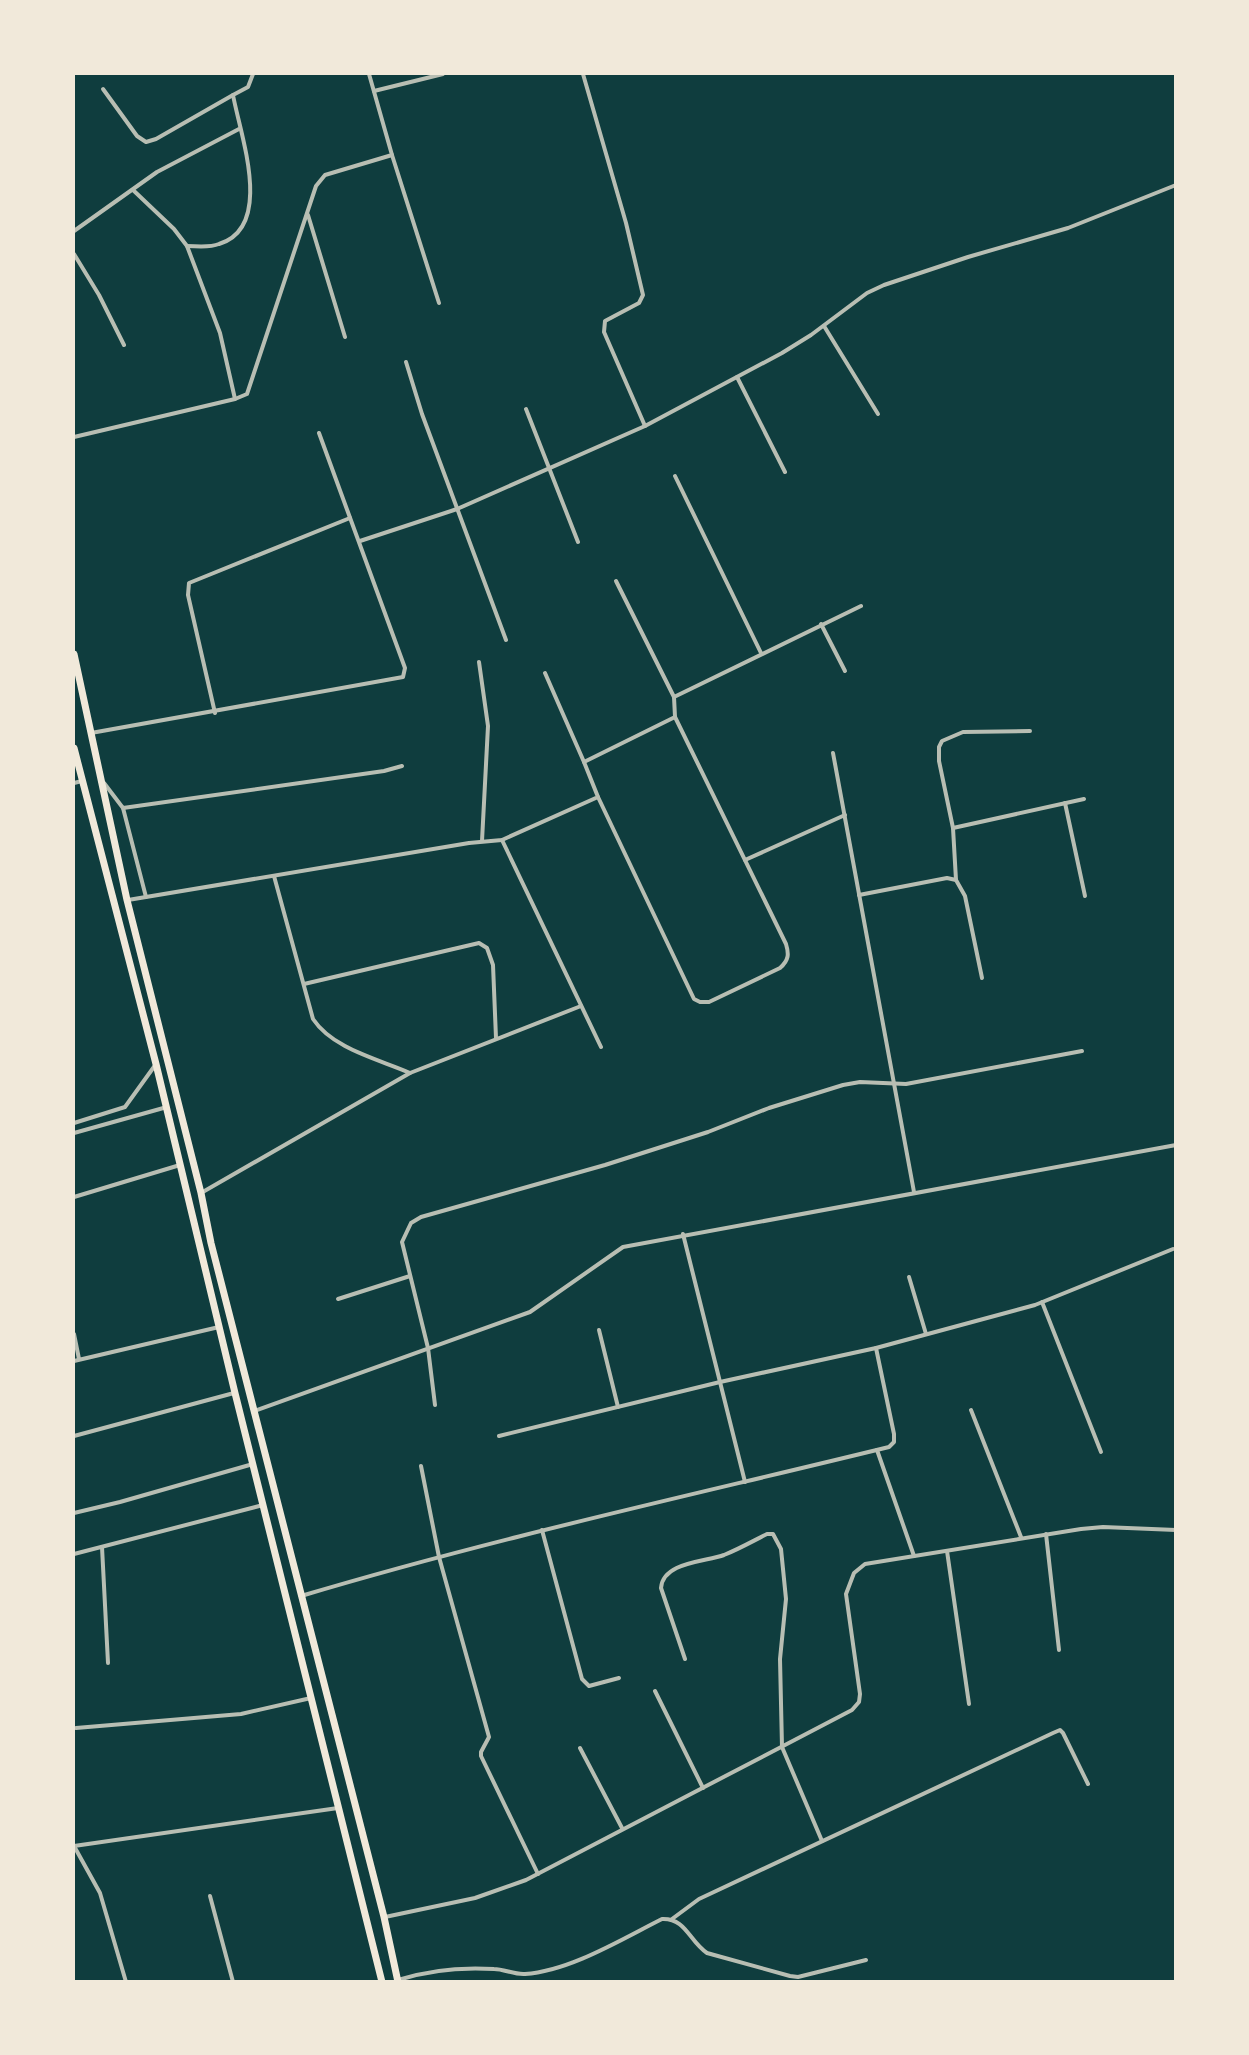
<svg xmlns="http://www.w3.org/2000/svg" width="1249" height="2055" font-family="Montserrat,sans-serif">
<rect width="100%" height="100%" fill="#0f3d3e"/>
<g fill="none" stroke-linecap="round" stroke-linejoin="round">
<!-- minor -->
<g stroke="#b8beb3" stroke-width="4">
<polyline points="583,74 626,223 643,295 639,303 605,321 604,332 645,426"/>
<polyline points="103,89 137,136 146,142 156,139 233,95"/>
<polyline points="374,91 443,74"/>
<polyline points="392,155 439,303"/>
<polyline points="133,190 174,229 187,246 220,333 235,399"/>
<polyline points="308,215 345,337"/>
<polyline points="74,231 157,172 239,129"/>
<path d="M187,246c10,0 22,2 32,-2 56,-17 21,-110 14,-149l15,-8 5,-13"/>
<polyline points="74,254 99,295 124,345"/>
<polyline points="824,326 878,414"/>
<polyline points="406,362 422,414 506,640"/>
<polyline points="737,377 785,472"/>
<polyline points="526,409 578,542"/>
<polyline points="74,437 235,399 247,394 316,186 325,175 392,155 369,74"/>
<polyline points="675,476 761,653"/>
<polyline points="360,541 457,509 645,426 782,353 811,335 867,293 884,285 968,257 1068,228 1176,185"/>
<polyline points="616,581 674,697"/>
<polyline points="821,624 845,671"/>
<polyline points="479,662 488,726 482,841"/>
<polyline points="545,673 584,762"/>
<polyline points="215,713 188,595 189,583 350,518"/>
<polyline points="91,733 403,677 405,668 319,433"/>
<polyline points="833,753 914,1192"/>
<polyline points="74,783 82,781"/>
<polyline points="104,783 123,808 384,771 402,766"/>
<path d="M598,797l96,202 6,3h9l71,-34c9,-8 9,-14 6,-24l-111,-227"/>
<polyline points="1065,803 1085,896"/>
<polyline points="123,808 146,897"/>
<polyline points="953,828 1084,799"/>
<polyline points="502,840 601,1047"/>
<polyline points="745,860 845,815"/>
<path d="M274,876l39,143c20,30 65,40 97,54"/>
<polyline points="956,880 953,828 939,761 939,747 942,741 963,732 1030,731"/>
<polyline points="859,895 947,878 956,880 965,896 982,978"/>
<polyline points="128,900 469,843 502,840 598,797 584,762 675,717 674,697 861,606"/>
<polyline points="304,984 479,943 487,948 493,965 496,1038"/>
<polyline points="74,1123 125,1107 156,1064"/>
<polyline points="74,1133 167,1107"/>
<polyline points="201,1193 410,1073 581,1006"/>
<polyline points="74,1197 180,1165"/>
<polyline points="683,1234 745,1482"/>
<polyline points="909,1277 926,1334"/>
<polyline points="338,1299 410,1276"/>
<polyline points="1042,1302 1101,1452"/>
<polyline points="599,1330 618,1407"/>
<polyline points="74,1334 79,1359"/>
<polyline points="74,1361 219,1327"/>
<polyline points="435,1405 428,1348 402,1242 411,1223 421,1217 605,1165 708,1132 769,1108 843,1085 860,1082 906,1084 1082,1051"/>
<polyline points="971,1410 1021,1537"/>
<polyline points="254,1411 530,1312 623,1247 1176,1145"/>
<polyline points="74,1436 234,1393"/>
<polyline points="499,1436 720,1382 876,1348 1035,1305 1173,1249"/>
<polyline points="877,1450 914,1556"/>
<polyline points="421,1466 439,1557 489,1737 481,1752 481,1756 538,1874"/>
<polyline points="74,1513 120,1502 253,1464"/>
<polyline points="542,1530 582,1679 589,1686 619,1678"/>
<polyline points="1046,1534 1059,1650"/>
<polyline points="102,1547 108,1663"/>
<polyline points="947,1551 969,1704"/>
<polyline points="74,1554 263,1505"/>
<path d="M301,1596c194,-58 392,-101 588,-149l5,-5v-8l-18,-86"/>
<path d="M685,1659l-24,-71c2,-26 44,-26 63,-33 15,-6 29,-14 43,-21h6l8,15 5,50 -6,60 2,88 40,94"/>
<polyline points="655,1691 703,1788"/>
<polyline points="76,1728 241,1714 311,1698"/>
<polyline points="580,1748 622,1828"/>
<polyline points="74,1846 338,1808"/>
<polyline points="74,1846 100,1893 126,1982"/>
<polyline points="210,1896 233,1982"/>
<polyline points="385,1917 475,1898 526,1880 852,1710 859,1702 860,1694 846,1594 854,1573 865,1564 1081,1529 1103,1527 1176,1530"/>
<polyline points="672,1919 699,1899 1053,1733 1060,1730 1063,1733 1088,1784"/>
<path d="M398,1980c31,-10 63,-13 96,-11 10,0 21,6 31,5 45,-3 97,-35 137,-55 24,-1 27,22 45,34l83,23 8,1 68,-17"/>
</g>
<!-- trunk -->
<g stroke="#f1e9da" stroke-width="7">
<polyline points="74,654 127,900 201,1193 211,1243 384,1917 398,1982"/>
<polyline points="74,748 156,1064 235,1393 382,1982"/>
</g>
</g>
<!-- border -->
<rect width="1249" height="2055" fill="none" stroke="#f1e9da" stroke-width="150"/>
</svg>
